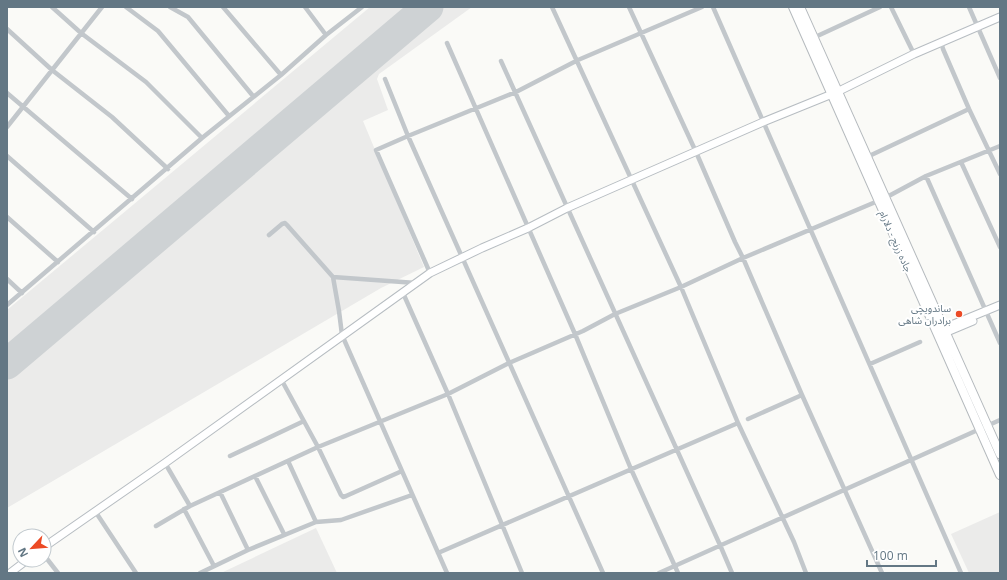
<svg xmlns="http://www.w3.org/2000/svg" width="1007" height="580" font-family="'Open Sans','Noto Sans Arabic',sans-serif">
  <style>
    .built { fill: #ebebea }
    .lines { fill: none; stroke-linecap: round; stroke-linejoin: round }
    .runway { stroke: #ced2d4; stroke-width: 31 }
    .secondary-casing { stroke: #b7bdc2; stroke-width: 9 }
    .highway-casing { stroke: #b5babe; stroke-width: 10 }
    .street { stroke: #c2c7cb; stroke-width: 4.5 }
    .secondary { stroke: #fff; stroke-width: 7 }
    .highway { stroke: #fff; stroke-width: 8 }
    .poi-dot { fill: #ec4a25; stroke: #fff; stroke-width: 1.5 }
    .labels { text-anchor: middle; dominant-baseline: central; stroke-width: 4; stroke-linejoin: round; paint-order: stroke }
    .street-label { font-size: 10px; fill: #637784; stroke: #fff }
    .poi-label { font-size: 10px; fill: #637784; stroke: #fff; text-anchor: end }
  </style>
  <rect width="100%" height="100%" fill="#fafaf7"/>
  <path class="built" d="M370,7H472L379,74L377,79L388,110L363,121L424,267L381,288L7,508V310Z
    M1000,512V573H969L951,534Z
    M316,528L337,573H221Z"/>
  <g class="lines">
    <path class="runway" d="M7,364L428,7"/>
    <g class="secondary-casing">
      <path id="secondary" d="M939,330L1000,305
        M942,334L973,321
        M44,547L165,463L430,273L482,248L528,228L567,208L763,122L837,92L914,54L1000,17
        M10,573L27,560"/>
    </g>
    <g class="highway-casing">
      <path id="highway" d="M793,7L1000,475
        M800,7L1000,454"/>
    </g>
    <path class="street" d="M52,7L81,33L146,82L202,138
      M126,7L158,31L229,116
      M170,7L188,17L253,96
      M223,7L281,75
      M305,7L326,35
      M552,7L681,287L738,423L794,542L806,573
      M629,7L696,152L735,242L743,258L802,395L882,573
      M713,7L961,573
      M891,7L914,54
      M969,7L1000,78
      M7,29L52,70L112,117L168,169
      M813,38L880,7
      M941,41L943,49L969,109L1000,174
      M447,43L575,334L631,469L678,573
      M501,61L720,545L732,573
      M385,79L408,136L603,573
      M7,93L132,199
      M7,127L102,7
      M7,156L94,232
      M867,157L969,109
      M961,162L1000,247
      M926,176L1000,343
      M7,217L58,262
      M269,235L282,224L285,223L287,225L333,277L416,283
      M430,273L376,150L408,136L516,92L578,60L702,7
      M333,277L339,311L342,335L447,573
      M7,279L22,293
      M403,293L448,394L522,573
      M7,305L202,138L281,75L326,35L362,7
      M870,364L920,342
      M281,379L318,447L341,495L343,497L346,496L402,471
      M748,419L802,395
      M230,456L304,421
      M288,461L316,522
      M165,463L190,506
      M255,476L284,534
      M220,492L248,550
      M184,509L214,566
      M95,511L136,573
      M156,526L190,506L318,447L448,394L509,363L583,331L615,314L681,287L743,258L885,198L926,176L1000,146
      M438,553L738,423
      M44,555L58,573
      M200,573L248,550L316,522L341,520L412,495
      M659,573L1000,420"/>
    <use href="#secondary" class="secondary"/>
    <use href="#highway" class="highway"/>
  </g>
  <circle class="poi-dot" cx="959" cy="314" r="4"/>
  <g class="labels">
    <g class="street-label">
      <text transform="translate(896 241) rotate(66)">جاده زرنج - دلارام</text>
    </g>
    <g class="poi-label">
      <text x="951" y="308">ساندویچی<tspan x="951" dy="12">برادران شاهی</tspan></text>
    </g>
  </g>
  <rect width="1007" height="580" fill="none" stroke="#637784" stroke-width="16"/>
  <g transform="translate(32 548) rotate(244)"><circle r="19" fill="#ffffff" stroke="#c1c9ce"/>
  <path d="M0-3L7 15L0 10L-7 15Z" fill="#ec4a25"/>
  <text y="-6" font-size="11" font-weight="bold" text-anchor="middle" fill="#637784">N</text>
  </g>
  <path d="M867 560v6h69v-6" fill="none" stroke="#637784" stroke-width="2"/>
  <text x="873" y="560" font-size="12" fill="#637784" stroke="#ffffff" stroke-width="3" paint-order="stroke">100 m</text>
</svg>
